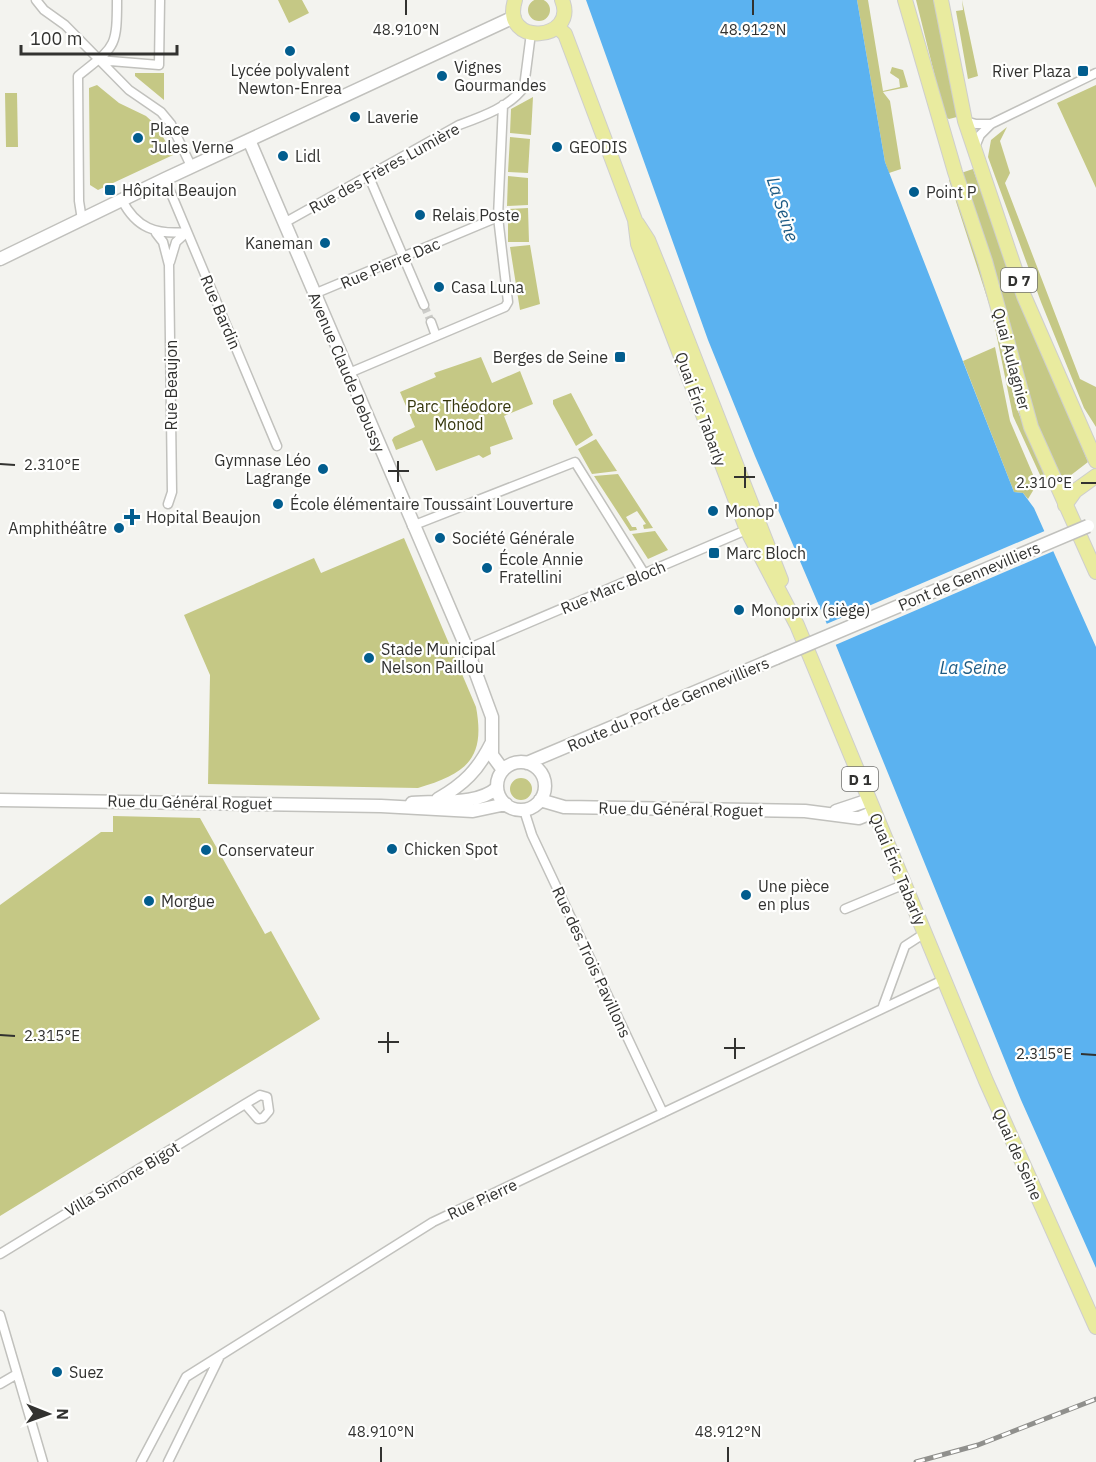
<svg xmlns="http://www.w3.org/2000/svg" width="1096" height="1462" font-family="'IBM Plex Sans',sans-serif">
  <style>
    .green { fill: #c5c885 }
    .water { fill: #5bb2f0 }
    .pier { fill: #f3f3ef }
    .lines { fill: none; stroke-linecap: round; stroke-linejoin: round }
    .street-tunnel { stroke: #ccccc9; stroke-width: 8; stroke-dasharray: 8 4; stroke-linecap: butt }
    .street-casing { stroke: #c1c1bd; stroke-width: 11 }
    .secondary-casing { stroke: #c1c1bd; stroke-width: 15 }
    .primary-casing { stroke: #cececd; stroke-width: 16 }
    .street { stroke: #fff; stroke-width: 8 }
    .secondary { stroke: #fff; stroke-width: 12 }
    .primary { stroke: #e9eb9f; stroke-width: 14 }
    .rail-casing { stroke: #90908d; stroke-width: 5 }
    .rail { stroke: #fffffe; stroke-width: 3; stroke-dasharray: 9; stroke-linecap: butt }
    .secondary-bridge-casing { stroke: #c1c1bd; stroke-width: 15; stroke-linecap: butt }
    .secondary-bridge { stroke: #fff; stroke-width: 12 }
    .ticks { fill: none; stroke: #323230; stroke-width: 2 }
    .poi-dot { fill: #025d8e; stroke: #fffffe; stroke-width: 2 }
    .labels { text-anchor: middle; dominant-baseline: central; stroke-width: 4.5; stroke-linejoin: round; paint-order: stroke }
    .shield { fill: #fffffe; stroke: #70706e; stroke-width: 1.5 }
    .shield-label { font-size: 15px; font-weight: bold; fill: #323230 }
    .poi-label { font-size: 16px; fill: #323230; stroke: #fffffe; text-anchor: start }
    .street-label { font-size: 16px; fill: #323230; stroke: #fffffe }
    .park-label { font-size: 16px; fill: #36370d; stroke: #fffffe }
    .water-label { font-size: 18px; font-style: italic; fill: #1d5b84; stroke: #fffffe }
    .ticks-label { font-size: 15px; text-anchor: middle; fill: #323230; stroke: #fffffe; stroke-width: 4.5; stroke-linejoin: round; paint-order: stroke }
  </style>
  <rect width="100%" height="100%" fill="#f3f3ef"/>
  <path class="green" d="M528 10a11 11 0 1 1 22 0a11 11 0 1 1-22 0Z
    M278,0H302L309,13L289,23Z
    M857,0H868L883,91L900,87L899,79L890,73L892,67L903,70L908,87L883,92L890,101L901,169L889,173L885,162Z
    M916,0H935L957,117L949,119L945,117Z
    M962,0L978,76L968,79L956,11L963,10Z
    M135,73H164V100L135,76Z
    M97,85L119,103L146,116L157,126L173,155L98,190L90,185L89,88Z
    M1096,85V188L1057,103Z
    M5,93H17L18,147H6Z
    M533,97L531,135L510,133L511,109Z
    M1007,127L1000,141L1010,173L1005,183L1080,379L1096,387V427L1084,408L1041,302L988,157L991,140Z
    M510,137L530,139L528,173L508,172Z
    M973,169L1014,283L1088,462L1062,482L1029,405L961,173Z
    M508,176L528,178V205L507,206Z
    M952,179L996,323L1017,409L1049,486L1046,488L1013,416L992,313L949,180Z
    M528,208L529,242H508V209Z
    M530,245L540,304L520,310L510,247Z
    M995,347L1010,421L1037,484L1028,499L1023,493L1014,492L963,361Z
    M481,357L492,383L520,371L533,404L504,416L513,439L490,447L491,454L483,458L479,455L436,471L422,440L396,450L392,440L394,437L415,427L400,392L436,377L434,373Z
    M571,393L593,435L576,446L553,404V400Z
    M596,439L617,471L592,474L578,449Z
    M618,474L653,528L644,529L643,525L646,524L637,511L626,517L632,527H636L637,530L630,531L594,476Z
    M655,531L668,550L648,559L632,534Z
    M404,538L476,707C486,760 465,774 418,788L208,784L210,675L184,615L314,558L321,573Z
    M510 789a11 11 0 1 1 22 0a11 11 0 1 1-22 0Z
    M113,816L200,818L265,934L271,931L320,1019L0,1216V905L101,832H113Z"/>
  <path class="water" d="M586,0H857L885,162L1014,492L1023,493L1034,508L1096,647V1268L1021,1100L835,643L755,456L708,340Z"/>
  <path class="pier" d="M1047,530L1056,550L833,646L824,625Z"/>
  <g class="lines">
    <path class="street-tunnel" d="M424,305L431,322"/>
    <g class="street-casing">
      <path id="street" d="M36,0L44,10L65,25L129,90L161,112L171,124L191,166
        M98,60L159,65L160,0
        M965,121L976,124H991
        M975,147L980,135L991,124L1096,73
        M369,177L424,305
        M165,179L277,446
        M122,200C136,228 156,235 187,232
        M82,220L79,201L78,76C115,46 117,49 117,0
        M284,223L459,125C481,117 510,107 524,87L531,33
        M156,233L163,242L169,265L172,492L168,504
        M170,262L176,242L186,233
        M314,294L498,217
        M431,322L436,336
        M349,373L505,307L508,302L498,217L503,105
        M412,526L575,462L644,573
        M467,649L751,528
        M524,810L532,835L663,1113
        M845,909L905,884
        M882,1009L905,946L925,933
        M0,1254L245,1104L260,1095L267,1097L269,1111L263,1118L258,1119L245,1104
        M0,1315L43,1462
        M0,1384L17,1374
        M141,1462L186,1377L433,1222L943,980
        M168,1462L219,1358"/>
    </g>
    <g class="secondary-casing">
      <path id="secondary" d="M249,140L467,649L492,717V755L503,770
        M0,259L165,179L514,17
        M497 786a24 24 0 1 1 48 0a24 24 0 1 1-48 0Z
        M527,763L776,658
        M438,799C464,784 478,770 491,744
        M0,800L381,806L473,811L506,804
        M540,800L564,807L805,811L859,818L874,812
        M412,803C439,800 476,806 497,788
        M836,811L869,800"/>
    </g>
    <g class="primary-casing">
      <path id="primary" d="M515,0C500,48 579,41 562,0
        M905,0L955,172L985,261L1031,427L1096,572
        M941,0L965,121L1024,296L1096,461
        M557,27L565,34L635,220L638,244L747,530L797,625L986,1081L1096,1327
        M637,223L648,240L663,277L781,580
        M1065,505L1075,491L1096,476"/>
    </g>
    <use href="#street" class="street"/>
    <use href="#secondary" class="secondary"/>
    <use href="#primary" class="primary"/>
    <g class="rail-casing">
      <path id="rail" d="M916,1462L978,1445L1096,1399"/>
    </g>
    <use href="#rail" class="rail"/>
    <g class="secondary-bridge-casing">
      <path id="secondary-bridge" d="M776,658L1088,526"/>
    </g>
    <use href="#secondary-bridge" class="secondary-bridge"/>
  </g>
  <path class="ticks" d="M406,15V0M753,15V0M0,464L15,465M388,471H409M734,477H755M398,482V461M1081,483H1096M745,488V467M0,1035L15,1036M378,1042H399M724,1048H745M388,1053V1032M1081,1054L1096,1055M735,1059V1038M381,1462V1447M728,1462V1447"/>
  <g class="poi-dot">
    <circle cx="290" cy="51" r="6"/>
    <rect x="1077" y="65" width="12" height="12" rx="3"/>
    <circle cx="442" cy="76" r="6"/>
    <circle cx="355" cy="117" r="6"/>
    <circle cx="138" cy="138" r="6"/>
    <circle cx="557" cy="147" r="6"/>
    <circle cx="283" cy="156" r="6"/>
    <rect x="104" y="184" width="12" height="12" rx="3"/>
    <circle cx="914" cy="192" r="6"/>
    <circle cx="420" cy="215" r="6"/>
    <circle cx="325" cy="243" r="6"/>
    <circle cx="439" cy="287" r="6"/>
    <rect x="614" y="351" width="12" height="12" rx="3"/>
    <circle cx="323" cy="469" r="6"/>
    <circle cx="278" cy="504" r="6"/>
    <circle cx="713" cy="511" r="6"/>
    <path d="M129 508h6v6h6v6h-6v6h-6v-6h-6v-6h6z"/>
    <circle cx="119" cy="528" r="6"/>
    <circle cx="440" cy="538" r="6"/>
    <rect x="708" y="547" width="12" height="12" rx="3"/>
    <circle cx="487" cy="568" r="6"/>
    <circle cx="739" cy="610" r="6"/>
    <circle cx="369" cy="658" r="6"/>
    <circle cx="392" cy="849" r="6"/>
    <circle cx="206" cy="850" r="6"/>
    <circle cx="746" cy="895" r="6"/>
    <circle cx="149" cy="901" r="6"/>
    <circle cx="57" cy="1372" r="6"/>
  </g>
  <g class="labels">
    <g class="shield">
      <rect x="1001" y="268" width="36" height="24" rx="4.5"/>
      <rect x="842" y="767" width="36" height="24" rx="4.5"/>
    </g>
    <g class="shield-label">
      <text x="1019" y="280">D 7</text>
      <text x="860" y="779">D 1</text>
    </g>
    <g class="poi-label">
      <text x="454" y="67">Vignes<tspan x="454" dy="18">Gourmandes</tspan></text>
      <text x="290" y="70" text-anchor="middle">Lycée polyvalent<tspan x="290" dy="18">Newton-Enrea</tspan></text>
      <text x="1071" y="71" text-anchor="end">River Plaza</text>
      <text x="367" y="117">Laverie</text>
      <text x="150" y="129">Place<tspan x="150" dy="18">Jules Verne</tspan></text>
      <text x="569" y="147">GEODIS</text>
      <text x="295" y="156">Lidl</text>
      <text x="122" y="190">Hôpital Beaujon</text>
      <text x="926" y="192">Point P</text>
      <text x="432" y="215">Relais Poste</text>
      <text x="313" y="243" text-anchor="end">Kaneman</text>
      <text x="451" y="287">Casa Luna</text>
      <text x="608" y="357" text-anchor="end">Berges de Seine</text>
      <text x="311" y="460" text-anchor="end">Gymnase Léo<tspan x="311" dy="18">Lagrange</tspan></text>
      <text x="290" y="504">École élémentaire Toussaint Louverture</text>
      <text x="725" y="511">Monop'</text>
      <text x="146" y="517">Hopital Beaujon</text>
      <text x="107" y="528" text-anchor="end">Amphithéâtre</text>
      <text x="452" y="538">Société Générale</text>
      <text x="726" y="553">Marc Bloch</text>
      <text x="499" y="559">École Annie<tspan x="499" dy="18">Fratellini</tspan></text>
      <text x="751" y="610">Monoprix (siège)</text>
      <text x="381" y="649">Stade Municipal<tspan x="381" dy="18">Nelson Paillou</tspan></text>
      <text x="404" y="849">Chicken Spot</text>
      <text x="218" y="850">Conservateur</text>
      <text x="758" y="886">Une pièce<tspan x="758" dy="18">en plus</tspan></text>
      <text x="161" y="901">Morgue</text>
      <text x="69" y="1372">Suez</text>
    </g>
    <g class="street-label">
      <text transform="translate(384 168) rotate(-29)">Rue des Frères Lumière</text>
      <text transform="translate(390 263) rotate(-23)">Rue Pierre Dac</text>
      <text transform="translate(221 312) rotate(67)">Rue Bardin</text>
      <text transform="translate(1012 359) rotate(75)">Quai Aulagnier</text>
      <text transform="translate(347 372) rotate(67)">Avenue Claude Debussy</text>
      <text transform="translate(171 385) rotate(-90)">Rue Beaujon</text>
      <text transform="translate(701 409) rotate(70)">Quai Éric Tabarly</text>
      <text transform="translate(969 576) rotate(-23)">Pont de Gennevilliers</text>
      <text transform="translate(613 587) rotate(-23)">Rue Marc Bloch</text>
      <text transform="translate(668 704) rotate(-23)">Route du Port de Gennevilliers</text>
      <text transform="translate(190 802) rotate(1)">Rue du Général Roguet</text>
      <text transform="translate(681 809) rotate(1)">Rue du Général Roguet</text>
      <text transform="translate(898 869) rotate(67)">Quai Éric Tabarly</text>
      <text transform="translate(592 962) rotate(65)">Rue des Trois Pavillons</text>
      <text transform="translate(1018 1154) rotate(66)">Quai de Seine</text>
      <text transform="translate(122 1179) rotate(-31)">Villa Simone Bigot</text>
      <text transform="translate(482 1199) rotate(-25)">Rue Pierre</text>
    </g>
    <g class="park-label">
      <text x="459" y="406">Parc Théodore<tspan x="459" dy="18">Monod</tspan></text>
    </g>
    <g class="water-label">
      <text transform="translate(783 209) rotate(72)">La Seine</text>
      <text x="973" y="667">La Seine</text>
    </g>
  </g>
  <g class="ticks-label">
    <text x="406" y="35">48.910°N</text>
    <text x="753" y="35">48.912°N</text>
    <text x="52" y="470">2.310°E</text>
    <text x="1044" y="488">2.310°E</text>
    <text x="52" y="1041">2.315°E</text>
    <text x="1044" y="1059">2.315°E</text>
    <text x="381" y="1437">48.910°N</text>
    <text x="728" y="1437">48.912°N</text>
  </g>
  <g transform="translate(48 1414) rotate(91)" stroke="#fffffe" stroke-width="4.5" paint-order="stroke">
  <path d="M0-4.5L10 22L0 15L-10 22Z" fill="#323230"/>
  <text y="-9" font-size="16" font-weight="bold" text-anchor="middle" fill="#323230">N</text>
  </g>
  <path d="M21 45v9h156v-9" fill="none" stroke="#323230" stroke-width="3"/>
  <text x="30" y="45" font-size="18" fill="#323230" stroke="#fffffe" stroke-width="4.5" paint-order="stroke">100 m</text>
</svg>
